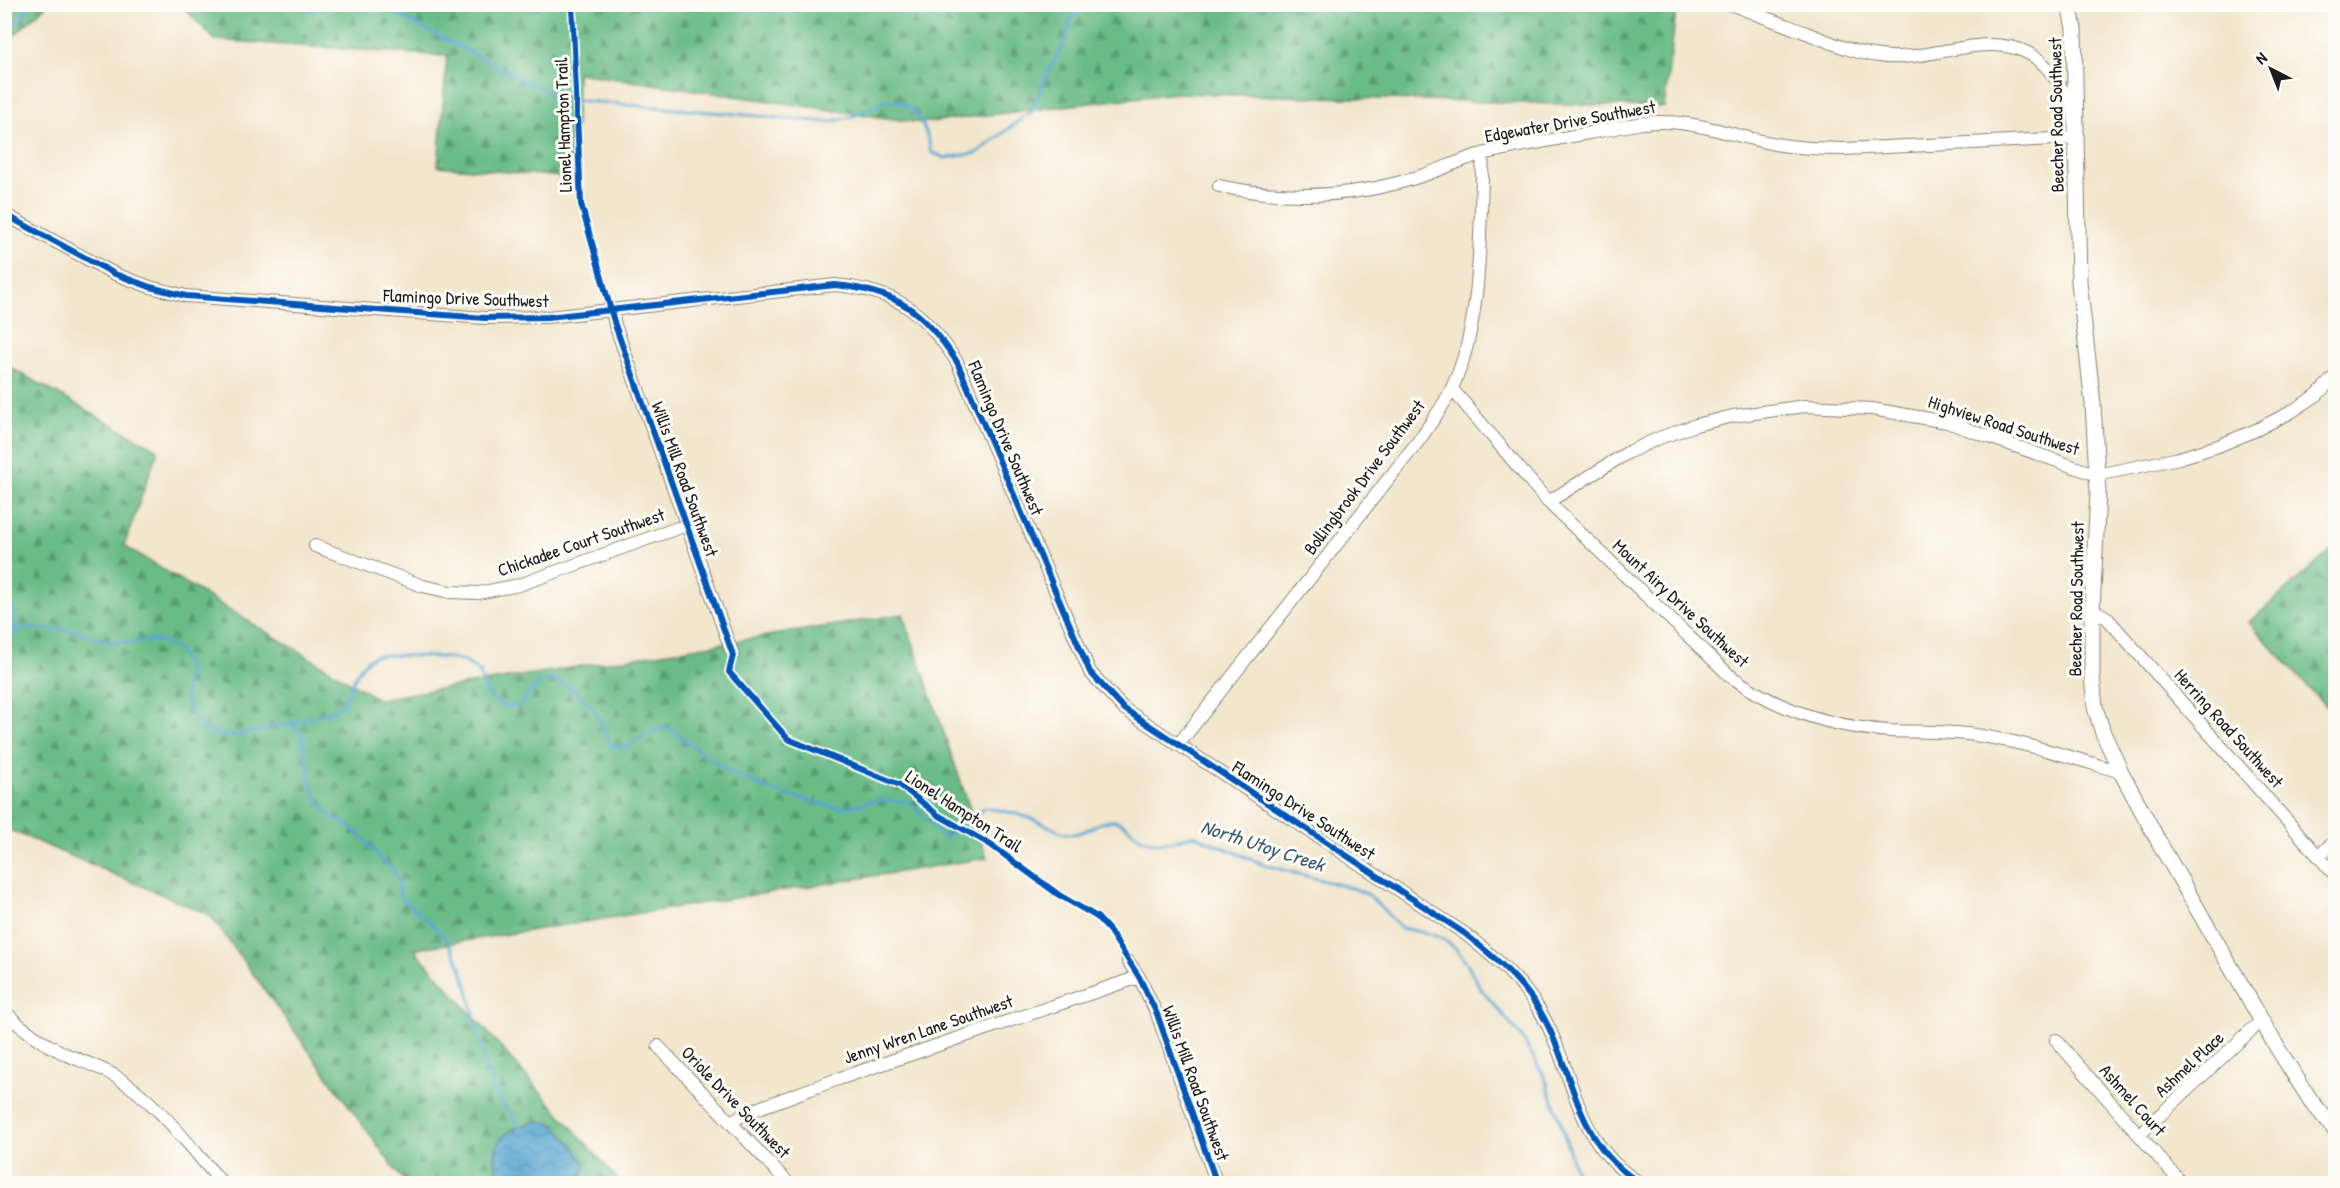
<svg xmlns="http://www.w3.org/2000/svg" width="2340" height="1188" font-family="'Patrick Hand',sans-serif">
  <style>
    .forest { fill: url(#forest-firs); stroke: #446c52; stroke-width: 1.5 }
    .water { fill: url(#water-waves); stroke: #3a6177; stroke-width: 1.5 }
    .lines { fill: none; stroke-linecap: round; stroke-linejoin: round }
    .stream { stroke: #59a6d2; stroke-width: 3 }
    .minor-casing { stroke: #878174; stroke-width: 14 }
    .tertiary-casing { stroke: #878174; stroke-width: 17 }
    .minor { stroke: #fff; stroke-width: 12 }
    .tertiary { stroke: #fff; stroke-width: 15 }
    .cycleway-casing { stroke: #fdfcf7; stroke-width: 10 }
    .cycleway { stroke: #0057b8; stroke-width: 6 }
    .labels { text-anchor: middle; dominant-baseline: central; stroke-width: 6; stroke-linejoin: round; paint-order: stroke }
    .street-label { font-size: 18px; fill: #1c1c1c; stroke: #fdfcf7 }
    .water-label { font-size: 20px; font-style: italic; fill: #375a6e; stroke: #fdfcf7 }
  </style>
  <defs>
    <pattern id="forest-firs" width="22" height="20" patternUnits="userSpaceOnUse" patternTransform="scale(1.5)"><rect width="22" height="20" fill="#6bbc87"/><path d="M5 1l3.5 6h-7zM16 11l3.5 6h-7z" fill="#57986e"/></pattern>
    <pattern id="water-waves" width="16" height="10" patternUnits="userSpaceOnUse" patternTransform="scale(1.5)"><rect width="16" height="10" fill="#59a6d2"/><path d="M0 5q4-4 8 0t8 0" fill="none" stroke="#4986aa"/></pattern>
  </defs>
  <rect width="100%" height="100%" fill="#fdfcf7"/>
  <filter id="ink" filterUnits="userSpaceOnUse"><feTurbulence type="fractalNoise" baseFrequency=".0167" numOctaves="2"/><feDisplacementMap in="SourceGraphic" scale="12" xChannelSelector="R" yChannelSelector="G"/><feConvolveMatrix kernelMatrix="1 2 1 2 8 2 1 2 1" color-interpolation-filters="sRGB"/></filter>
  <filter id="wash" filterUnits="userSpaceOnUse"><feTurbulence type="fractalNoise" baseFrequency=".008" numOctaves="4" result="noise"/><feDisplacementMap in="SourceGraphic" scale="24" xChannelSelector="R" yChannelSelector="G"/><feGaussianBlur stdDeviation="1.35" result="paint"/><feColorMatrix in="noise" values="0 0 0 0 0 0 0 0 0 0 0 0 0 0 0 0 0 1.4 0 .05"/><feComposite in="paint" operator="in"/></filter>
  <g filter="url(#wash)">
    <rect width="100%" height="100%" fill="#f2e6cc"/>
    <path class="forest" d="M5,4H47V5L9,40L5,41Z
      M181,5H1677L1664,107L1176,93L921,123L577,73L574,178L438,166L447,56L215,40Z
      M4,364L158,450L124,546L378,699L903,614L987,858L414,949L621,1183H405L210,915L5,828Z
      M2335,547L2336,704L2329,710L2249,622Z"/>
    <path class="water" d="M540,1121L555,1125L576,1149L585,1167L578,1183H499C487,1143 500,1129 540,1121Z"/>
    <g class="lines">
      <path class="stream" d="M197,4L209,10L225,4
        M293,4L310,10L354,4
        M357,4L386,9L561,99L827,122C837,120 849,118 859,114C867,111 877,103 885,101C913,96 928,130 931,152L945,158L977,153L1032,111L1047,73L1063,46L1072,17L1084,8L1097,4
        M1107,4H1116
        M4,29L22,17L30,4
        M4,596L14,610L16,630
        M16,630C37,628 58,628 79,632C91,635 102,641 114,642C132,645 156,635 172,646C179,650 188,664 188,672C188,678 184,684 185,690C185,715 204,736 230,736C246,735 323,716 336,709C352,699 350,677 364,664C366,661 371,657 375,656C379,654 449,657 456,659C465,661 472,666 480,672C483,691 488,696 504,707L519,706L539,682L553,679C570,688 592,702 600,720C604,729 606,737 612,746L627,747C640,736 651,731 668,728L731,773L773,791L833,807H848L878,800L909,802L945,839L984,808C1005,810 1023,815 1042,823C1052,827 1060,834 1072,834C1088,834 1098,819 1115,821C1127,823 1132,833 1141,838C1159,848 1176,840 1194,835L1265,865L1355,889L1369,895L1401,928L1431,934L1445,940L1457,950L1466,962L1481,989L1521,1036L1544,1076L1560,1120L1579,1184
        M4,647L16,630
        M291,722L302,735L310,780L315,795L323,808L334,819L348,825L360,835L380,859L392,868L399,882L400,897C419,914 442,929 454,952C474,992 474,1031 487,1071C494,1092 507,1109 519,1126"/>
    </g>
  </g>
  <g filter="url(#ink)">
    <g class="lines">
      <g class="minor-casing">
        <path id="minor" d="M1731,4C1757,15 1783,24 1809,34C1832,43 1854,53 1879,56C1935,65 2005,18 2049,70C2060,83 2067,99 2075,114
          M1219,186C1286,200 1355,198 1421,176C1443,169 1464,158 1486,153C1537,142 1590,133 1642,123C1694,118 1727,135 1775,144C1798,148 1821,149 1844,149L2075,138
          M4,214L115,274L150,287L186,296L485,318L548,317L835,285C897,291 924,311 957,362L1090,672L1123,708L1464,933C1493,956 1520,978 1540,1011C1576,1072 1573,1144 1642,1184
          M612,311L615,325L733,655
          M1452,389L1548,502L1729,675C1777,710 1830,727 1889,731C1918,732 1947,731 1975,735C2025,742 2073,758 2121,772
          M1548,502L1627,453L1659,438L1696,425L1733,416L1805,406L1872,409L1947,422L2097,475L2179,458L2218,446L2256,430L2291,412L2317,395L2336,375
          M315,546L423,586L450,592L478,593L519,585L686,525
          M2092,609L2106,617L2336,876
          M1178,745L1420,439C1431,422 1444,406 1452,388C1484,321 1479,227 1483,154
          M2318,856L2336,840
          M1128,961L1139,977L1157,1014L1217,1184
          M4,1011C22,1029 42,1043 65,1054C81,1061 100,1067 115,1076C158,1102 190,1147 223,1184
          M2056,1040L2182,1184
          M658,1046L789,1184
          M731,1122L748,1112L838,1079L1139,977
          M2140,1134L2262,1020"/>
      </g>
      <g class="tertiary-casing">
        <path id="tertiary" d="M2069,4L2074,29L2079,282L2093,404L2098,493L2092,609V676L2095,707L2103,733L2121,772L2160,844L2278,1049L2311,1101L2336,1131"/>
      </g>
      <use href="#minor" class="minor"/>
      <use href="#tertiary" class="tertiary"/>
      <g class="cycleway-casing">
        <path id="cycleway" d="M572,4L581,204L615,325L733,655L729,672L788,739L900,785L938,815L991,845L1059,895L1097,917L1109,930L1139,977L1157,1014L1217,1184
          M4,214L115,274L150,287L186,296L485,318L548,317L835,285C897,291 924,311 957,362L1090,672L1123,708L1464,933C1493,956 1520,978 1540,1011C1576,1072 1573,1144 1642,1184"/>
      </g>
      <use href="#cycleway" class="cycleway"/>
    </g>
  </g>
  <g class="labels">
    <g class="street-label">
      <text transform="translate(2056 115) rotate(-91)">Beecher Road Southwest</text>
      <text transform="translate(1570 121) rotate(-10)">Edgewater Drive Southwest</text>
      <text transform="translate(563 125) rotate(-92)">Lionel Hampton Trail</text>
      <text transform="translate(466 298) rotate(2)">Flamingo Drive Southwest</text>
      <text transform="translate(2004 425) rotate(18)">Highview Road Southwest</text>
      <text transform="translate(1006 438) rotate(67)">Flamingo Drive Southwest</text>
      <text transform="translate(1364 477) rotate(-53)">Bollingbrook Drive Southwest</text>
      <text transform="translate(685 479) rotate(70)">Willis Mill Road Southwest</text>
      <text transform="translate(581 542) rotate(-19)">Chickadee Court Southwest</text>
      <text transform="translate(2076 599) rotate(-89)">Beecher Road Southwest</text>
      <text transform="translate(1681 603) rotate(43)">Mount Airy Drive Southwest</text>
      <text transform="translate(2229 728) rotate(48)">Herring Road Southwest</text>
      <text transform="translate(1304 810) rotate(33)">Flamingo Drive Southwest</text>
      <text transform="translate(964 811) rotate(33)">Lionel Hampton Trail</text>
      <text transform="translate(928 1029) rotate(-19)">Jenny Wren Lane Southwest</text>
      <text transform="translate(2189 1064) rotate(-43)">Ashmel Place</text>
      <text transform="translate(1196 1083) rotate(70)">Willis Mill Road Southwest</text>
      <text transform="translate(2133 1100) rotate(48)">Ashmel Court</text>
      <text transform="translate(736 1102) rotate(46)">Oriole Drive Southwest</text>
    </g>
    <g class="water-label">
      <text transform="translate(1263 845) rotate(18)">North Utoy Creek</text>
    </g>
  </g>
  <rect width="2340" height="1188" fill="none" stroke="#fdfcf7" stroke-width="24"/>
  <g transform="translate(2271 69) rotate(318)" stroke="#fdfcf7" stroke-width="4.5" paint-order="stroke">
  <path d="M0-4.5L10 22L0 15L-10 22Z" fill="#1c1c1c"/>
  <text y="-9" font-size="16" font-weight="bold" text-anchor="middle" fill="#1c1c1c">N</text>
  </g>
</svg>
